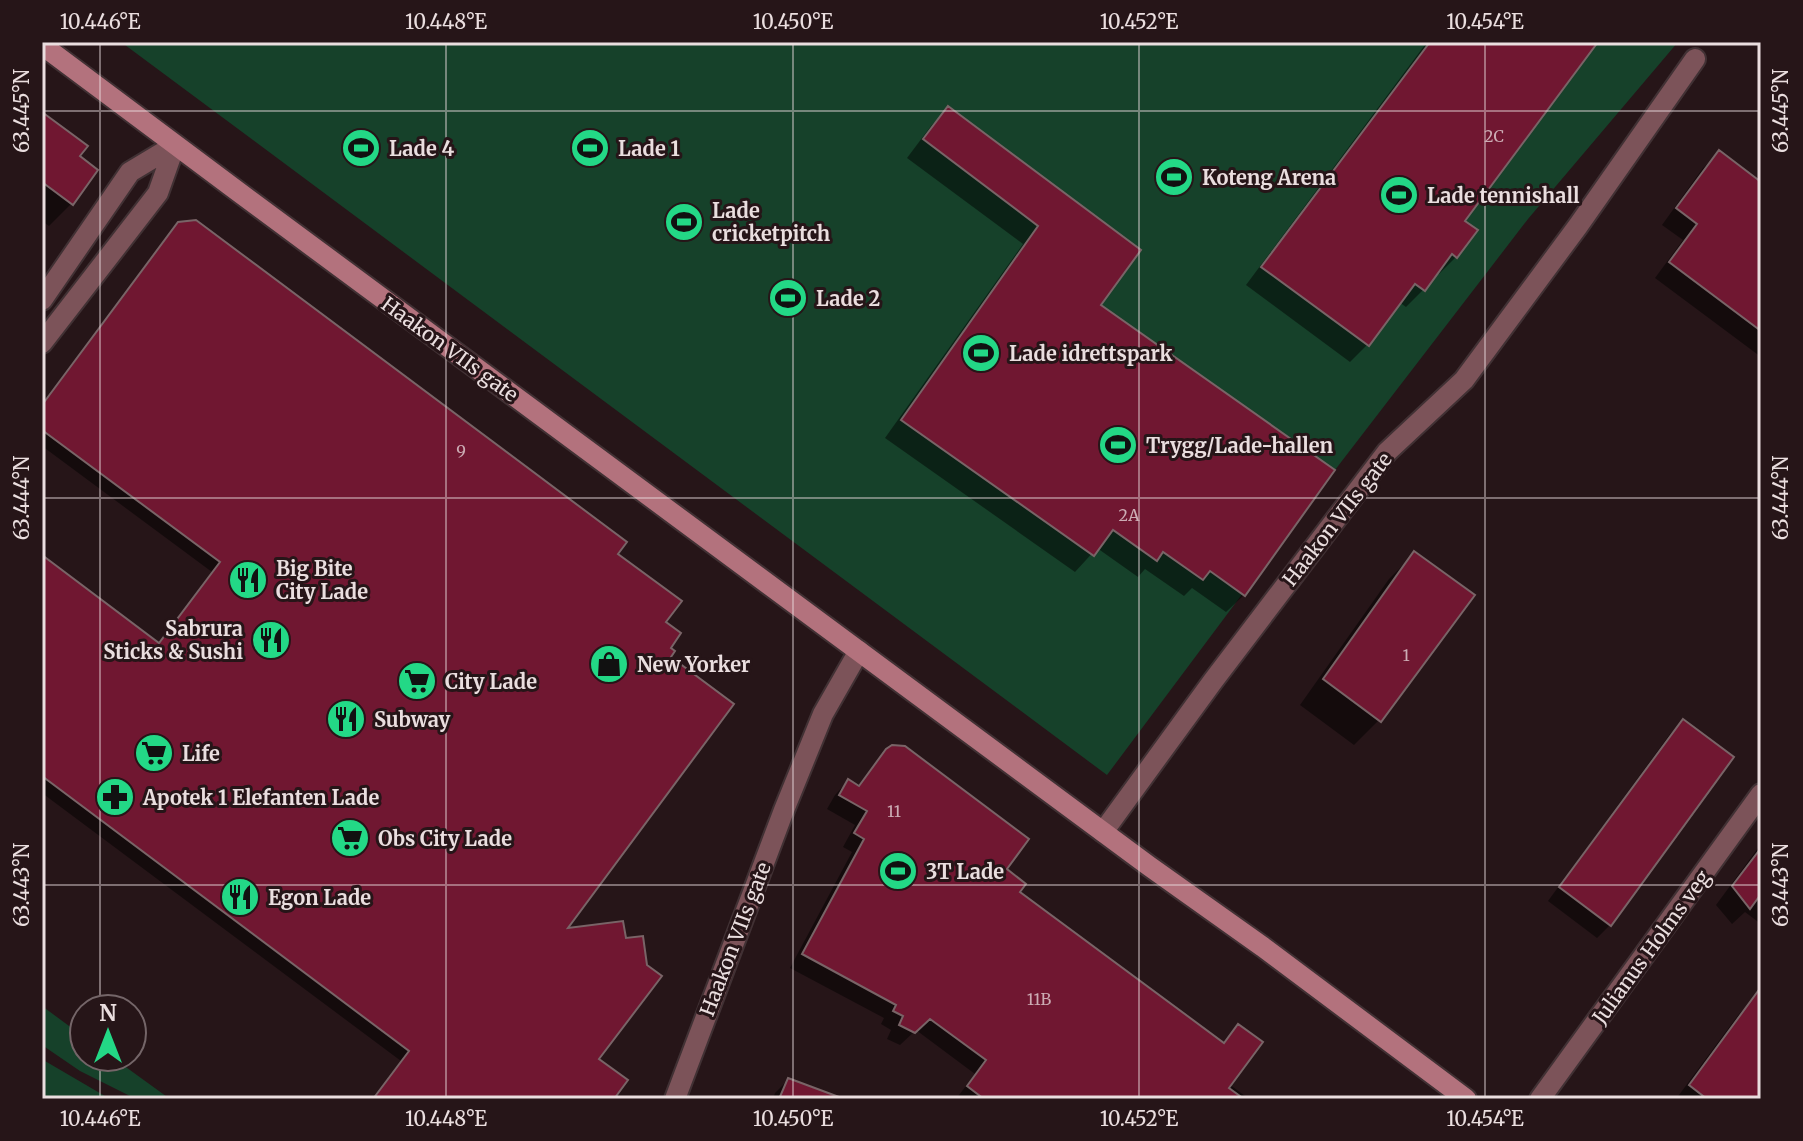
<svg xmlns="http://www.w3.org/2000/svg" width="1803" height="1141" font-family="Merriweather,serif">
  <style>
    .green { fill: #16412a }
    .shadow { fill: #0007 }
    .building { fill: #701731; stroke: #796467; stroke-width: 2 }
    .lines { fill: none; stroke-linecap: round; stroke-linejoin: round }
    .minor-casing { stroke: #413134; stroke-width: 24 }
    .secondary-casing { stroke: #413134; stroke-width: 24 }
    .minor { stroke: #7c5359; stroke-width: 20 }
    .secondary { stroke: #b3727d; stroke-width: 20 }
    .ticks { fill: none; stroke: #eadedf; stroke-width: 2; stroke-opacity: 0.45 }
    .labels { text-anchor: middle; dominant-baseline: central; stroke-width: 6; stroke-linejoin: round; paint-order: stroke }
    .number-label { font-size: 16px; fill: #ccacb4 }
    .poi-label { font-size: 20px; font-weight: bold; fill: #eadedf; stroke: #261518; text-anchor: start }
    .street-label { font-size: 20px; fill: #eadedf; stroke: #261518 }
    .neatline { fill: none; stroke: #eadedf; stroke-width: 3 }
    .ticks-label { font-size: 20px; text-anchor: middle; fill: #eadedf }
  </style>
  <rect width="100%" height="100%" fill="#261518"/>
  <path class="green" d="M121,42H1678L1528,219L1335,470L1107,775Z
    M42,1006L84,1037V1057H112L170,1099L134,1098L80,1071L42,1045Z
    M42,1060L45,1061L110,1099H42Z"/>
  <path class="shadow" d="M1427,42H1595L1462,222L1456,257L1439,274L1436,272L1423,290L1406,307L1399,302L1367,345L1350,362L1246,285Z
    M948,108L1139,251L1098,305L1244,595L1226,612L1192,588L1184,596L1145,569L1138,577L1097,548L1075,572L885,438L1023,244L907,158L931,126Z
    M42,114L77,157L71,204L49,226L42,221Z
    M1719,153L1761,184V357L1655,278L1683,240L1662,225L1703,168Z
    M179,224L616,554L663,622L668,648L563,931L597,1059L611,1099H372L401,1061L42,793V557L158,645L212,572L42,446V405L169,234Z
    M1414,554L1379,720L1354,745L1300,705L1389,579Z
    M1683,722L1610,925L1597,938L1548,901L1670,734Z
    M890,749L1004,870L1017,892L1222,1044L1238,1026L1229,1084L1249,1099H956L975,1074L916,1030L900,1045L887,1039L891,1030L881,1024L884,1018L790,968L852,852L843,847L855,825L827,809L835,795L848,781L857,787L876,763Z
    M1761,844V924L1745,912L1732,924L1716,905Z
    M1756,997L1761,1001V1099H1676L1739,1014Z
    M788,1080L838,1099H773L775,1093Z"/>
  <path class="building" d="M1430,42H1598L1465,221L1478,230L1457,258L1452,254L1425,291L1415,284L1369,346L1261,267Z
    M948,106L1141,250L1101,305L1335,470L1245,596L1210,571L1203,580L1163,552L1157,561L1113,530L1094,556L901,420L1038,226L923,139Z
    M42,112L88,146L80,156L98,170L73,205L42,182Z
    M1719,150L1761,182V331L1669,262L1697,224L1676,208Z
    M196,220L627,542L618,554L682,601L666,622L681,633L671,648L675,651L671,657L734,704L568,928L623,921L626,938L643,936L647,965L662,976L599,1059L628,1080L614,1099H373L409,1051L42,776V555L159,643L220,562L42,430V405L178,222Z
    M1414,551L1475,595L1381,722L1323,679Z
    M1683,719L1734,757L1611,926L1559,887Z
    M892,745L905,746L1029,839L1007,869L1026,884L1020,892L1224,1043L1238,1024L1263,1042L1229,1088L1244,1099H984L967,1086L986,1060L930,1019L915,1033L899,1025L903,1016L893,1011L896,1005L802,954L864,839L854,833L867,811L839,795L848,779L859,786L886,749Z
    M1761,848V894L1750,909L1732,886Z
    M1761,987V1099H1707L1689,1085Z
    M788,1078L839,1097V1099H779Z"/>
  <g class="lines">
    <g class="minor-casing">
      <path id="minor" d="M42,300L130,172L175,145
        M42,343L158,193L175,145
        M1103,832L1213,681L1387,452L1464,380L1578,226L1695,59
        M675,1099L784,810L823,714L859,651
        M1540,1099L1761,794"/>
    </g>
    <g class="secondary-casing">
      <path id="secondary" d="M42,45L240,193L1149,866L1263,947L1466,1099"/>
    </g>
    <use href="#minor" class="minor"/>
    <use href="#secondary" class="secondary"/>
  </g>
  <path class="ticks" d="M100,42V1009M446,42V1099M793,42V1099M1139,42V1099M1485,42V1099M42,111H1761M42,498H1761M42,885H1761M100,1057V1099"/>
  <defs>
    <g id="stadium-disc" transform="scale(2)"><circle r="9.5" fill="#23d886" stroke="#261518"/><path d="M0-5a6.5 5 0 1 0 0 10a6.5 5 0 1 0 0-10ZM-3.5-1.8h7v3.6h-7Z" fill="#111"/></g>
    <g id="restaurant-disc" transform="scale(2)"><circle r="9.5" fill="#23d886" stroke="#261518"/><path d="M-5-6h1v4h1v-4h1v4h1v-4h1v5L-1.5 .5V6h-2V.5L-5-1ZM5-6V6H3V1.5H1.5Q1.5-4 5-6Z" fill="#111"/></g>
    <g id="shop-disc" transform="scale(2)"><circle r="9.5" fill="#23d886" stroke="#261518"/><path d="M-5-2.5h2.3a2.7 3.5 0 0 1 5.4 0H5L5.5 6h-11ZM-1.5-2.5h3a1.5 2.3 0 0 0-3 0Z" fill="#111"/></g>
    <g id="supermarket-disc" transform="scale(2)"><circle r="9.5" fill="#23d886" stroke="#261518"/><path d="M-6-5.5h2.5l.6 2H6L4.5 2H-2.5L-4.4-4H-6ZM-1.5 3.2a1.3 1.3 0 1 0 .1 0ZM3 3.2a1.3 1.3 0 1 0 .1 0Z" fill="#111"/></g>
    <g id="pharmacy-disc" transform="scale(2)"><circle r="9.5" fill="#23d886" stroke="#261518"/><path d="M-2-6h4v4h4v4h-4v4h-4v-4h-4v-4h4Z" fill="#111"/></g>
  </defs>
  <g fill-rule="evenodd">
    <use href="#stadium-disc" x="361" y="148"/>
    <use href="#stadium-disc" x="590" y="148"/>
    <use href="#stadium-disc" x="1174" y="177"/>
    <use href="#stadium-disc" x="1399" y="195"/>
    <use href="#stadium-disc" x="684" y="222"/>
    <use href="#stadium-disc" x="788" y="298"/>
    <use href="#stadium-disc" x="981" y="353"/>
    <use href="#stadium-disc" x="1118" y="445"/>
    <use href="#restaurant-disc" x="248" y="580"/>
    <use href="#restaurant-disc" x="271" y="640"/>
    <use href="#shop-disc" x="609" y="664"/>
    <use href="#supermarket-disc" x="417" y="681"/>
    <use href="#restaurant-disc" x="346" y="719"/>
    <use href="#supermarket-disc" x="154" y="753"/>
    <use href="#pharmacy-disc" x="115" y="797"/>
    <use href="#supermarket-disc" x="350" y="838"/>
    <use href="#stadium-disc" x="898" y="871"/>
    <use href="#restaurant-disc" x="240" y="897"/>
  </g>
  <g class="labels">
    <g class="number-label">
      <text x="1494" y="136">2C</text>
      <text x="461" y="451">9</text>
      <text x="1129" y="515">2A</text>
      <text x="1406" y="655">1</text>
      <text x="894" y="811">11</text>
      <text x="1039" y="999">11B</text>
    </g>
    <g class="poi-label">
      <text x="389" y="148">Lade 4</text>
      <text x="618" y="148">Lade 1</text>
      <text x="1202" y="177">Koteng Arena</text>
      <text x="1427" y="195">Lade tennishall</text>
      <text x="712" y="210">Lade<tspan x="712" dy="23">cricketpitch</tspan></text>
      <text x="816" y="298">Lade 2</text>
      <text x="1009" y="353">Lade idrettspark</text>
      <text x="1146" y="445">Trygg/Lade-hallen</text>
      <text x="276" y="568">Big Bite<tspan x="276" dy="23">City Lade</tspan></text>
      <text x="243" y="628" text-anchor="end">Sabrura<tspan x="243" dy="23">Sticks &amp; Sushi</tspan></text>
      <text x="637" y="664">New Yorker</text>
      <text x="445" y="681">City Lade</text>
      <text x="374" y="719">Subway</text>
      <text x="182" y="753">Life</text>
      <text x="143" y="797">Apotek 1 Elefanten Lade</text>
      <text x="378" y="838">Obs City Lade</text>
      <text x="926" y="871">3T Lade</text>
      <text x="268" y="897">Egon Lade</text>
    </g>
    <g class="street-label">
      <text transform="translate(450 349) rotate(36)">Haakon VIIs gate</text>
      <text transform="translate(1337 519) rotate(-52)">Haakon VIIs gate</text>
      <text transform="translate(735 939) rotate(-69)">Haakon VIIs gate</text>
      <text transform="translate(1651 947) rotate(-54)">Julianus Holms veg</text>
    </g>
  </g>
  <rect width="1803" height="1141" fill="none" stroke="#261518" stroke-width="88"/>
  <g transform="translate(108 1033)"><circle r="38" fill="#261518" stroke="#746568" stroke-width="2"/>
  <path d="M0-6L14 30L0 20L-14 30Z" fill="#23d886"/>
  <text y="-12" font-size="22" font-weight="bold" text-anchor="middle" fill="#eadedf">N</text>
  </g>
  <rect x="44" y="44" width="1715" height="1053" class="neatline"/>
  <g class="ticks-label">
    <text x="100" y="29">10.446°E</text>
    <text x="446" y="29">10.448°E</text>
    <text x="793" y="29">10.450°E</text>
    <text x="1139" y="29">10.452°E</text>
    <text x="1485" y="29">10.454°E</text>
    <text transform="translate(22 111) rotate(-90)" y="7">63.445°N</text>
    <text transform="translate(1781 111) rotate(-90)" y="7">63.445°N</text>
    <text transform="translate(22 498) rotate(-90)" y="7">63.444°N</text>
    <text transform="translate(1781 498) rotate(-90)" y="7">63.444°N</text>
    <text transform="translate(22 885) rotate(-90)" y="7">63.443°N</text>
    <text transform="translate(1781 885) rotate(-90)" y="7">63.443°N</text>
    <text x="100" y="1126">10.446°E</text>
    <text x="446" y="1126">10.448°E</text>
    <text x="793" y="1126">10.450°E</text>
    <text x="1139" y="1126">10.452°E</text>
    <text x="1485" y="1126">10.454°E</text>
  </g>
</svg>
